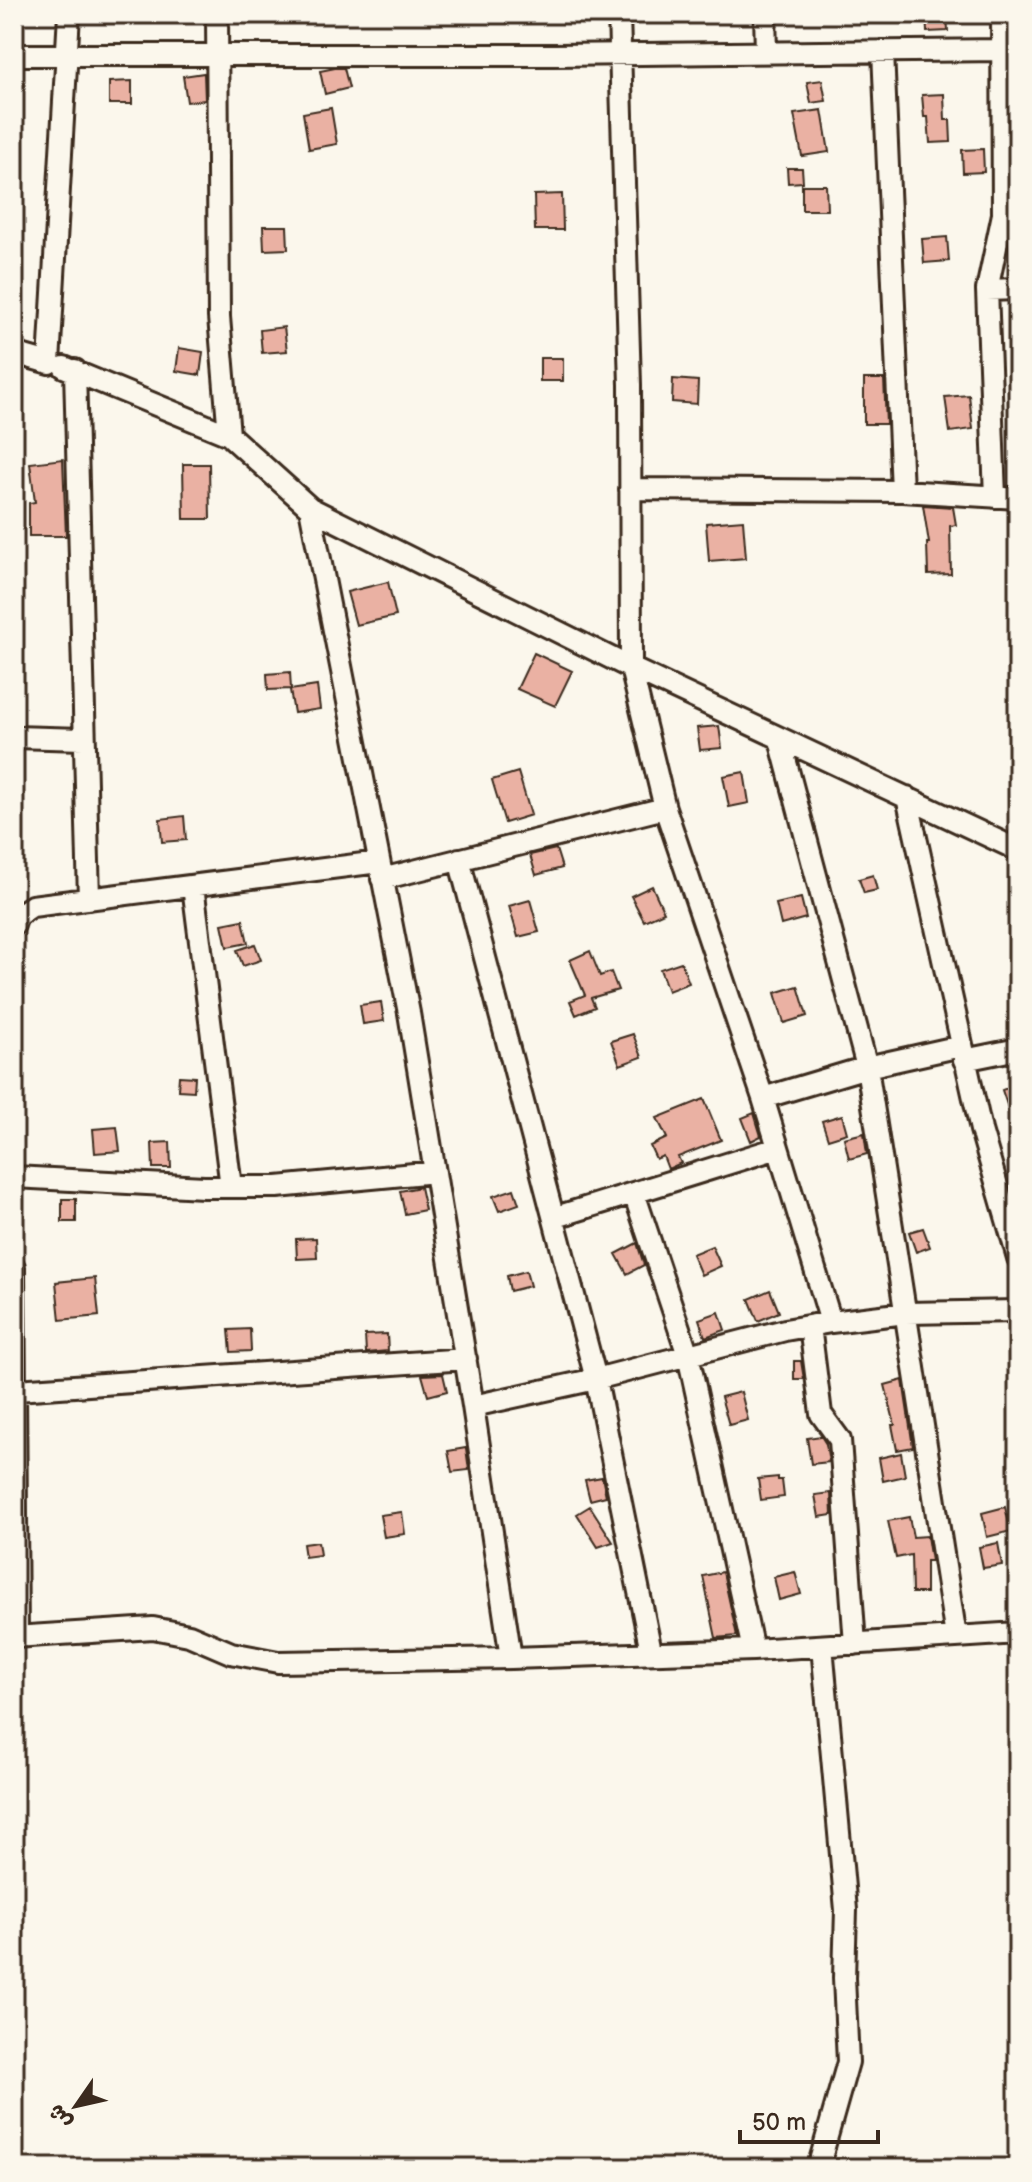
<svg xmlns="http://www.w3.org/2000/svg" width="1032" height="2182" font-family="'Balsamiq Sans','Playpen Sans Arabic',sans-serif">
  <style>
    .building { fill: #eab1a3; stroke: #3b2a1e; stroke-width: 2 }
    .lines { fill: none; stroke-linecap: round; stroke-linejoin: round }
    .minor-casing { stroke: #3b2a1e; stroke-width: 26 }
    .minor { stroke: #fbf7ec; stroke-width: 20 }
  </style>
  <rect width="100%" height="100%" fill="#fbf7ec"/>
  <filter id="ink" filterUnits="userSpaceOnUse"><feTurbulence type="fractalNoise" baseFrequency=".0125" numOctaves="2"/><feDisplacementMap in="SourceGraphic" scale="16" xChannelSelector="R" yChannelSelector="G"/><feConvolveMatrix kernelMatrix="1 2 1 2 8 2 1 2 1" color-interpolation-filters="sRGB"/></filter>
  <g filter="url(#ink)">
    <path class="building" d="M926,14H947L948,31L927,32Z
      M335,68H344L349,88L325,94L320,71Z
      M204,73L205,100L187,102L183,76Z
      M822,80L826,101L811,103L807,82Z
      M132,81V104H109V82Z
      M944,94L945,120H950L951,142L930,143L928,117H924L922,95Z
      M331,108L337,144L309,149L303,113Z
      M822,110L829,152L802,156L794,114Z
      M983,149L984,172L963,173L962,150Z
      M787,168H802L803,182L788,183Z
      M802,185H826L827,210H802Z
      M562,194L563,230H535L534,195Z
      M263,226H287L288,249L264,250Z
      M947,237L949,261L924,263L922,239Z
      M284,327L287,351L262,353L260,330Z
      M179,348L203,352L200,375L176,371Z
      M540,358H563V381H540Z
      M673,379L698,381L697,404L672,402Z
      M864,379H884L886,424H864Z
      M969,395L973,429L950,432L945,397Z
      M63,459L66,536H29V503L35,502L30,463Z
      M183,464H209L210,519H184Z
      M923,505L953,507L956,525L950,526L951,574L928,575L927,543H929Z
      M743,520L746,558L709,561L706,523Z
      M388,582L396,616L356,625L347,592Z
      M534,653L572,671L555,706L517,689Z
      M290,672L291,689L268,690L267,674Z
      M317,686L320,709L294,713L290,690Z
      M719,726L722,748L700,750L697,728Z
      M518,772L531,815L505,823L492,780Z
      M744,772L749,803L729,807L723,776Z
      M184,816L186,840L162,842L160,819Z
      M556,849L562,868L536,875L530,855Z
      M873,875L877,890L864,893L859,879Z
      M652,886L664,912L644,921L631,896Z
      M801,898L806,918L781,925L776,904Z
      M530,900L539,932L518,937L509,906Z
      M243,920L248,943L227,947L222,924Z
      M255,944L261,960L243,966L237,950Z
      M590,951L600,976L611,972L618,990L591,998L595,1007L576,1015L570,1001L585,995L570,960Z
      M681,962L689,983L668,991L660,969Z
      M798,986L807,1016L784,1023L775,993Z
      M381,1002L384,1021L363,1024L360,1005Z
      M633,1034L642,1057L620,1065L611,1041Z
      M179,1076L195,1077L194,1091L178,1090Z
      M1018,1084V1130L1016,1131L1002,1090Z
      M704,1099L721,1140L678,1157L681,1163L668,1169L663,1156L656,1159L650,1146L667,1138L657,1118Z
      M754,1113L761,1136L751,1141L742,1118Z
      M842,1115L847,1133L828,1139L822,1121Z
      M117,1127L120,1151L95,1153L93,1129Z
      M864,1133L867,1154L849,1159L844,1138Z
      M170,1142L171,1168H153L152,1143Z
      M420,1187L425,1210L405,1214L400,1191Z
      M514,1189L519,1204L499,1211L493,1196Z
      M62,1199H76V1222H62Z
      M923,1228L930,1247L916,1252L909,1232Z
      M316,1238L317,1258L297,1259L296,1239Z
      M637,1243L644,1265L627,1274L616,1254Z
      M712,1246L721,1266L701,1275L692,1254Z
      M526,1271L530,1286L510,1291L507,1276Z
      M95,1278L99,1316L60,1320L56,1282Z
      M770,1290L779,1312L758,1321L749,1299Z
      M719,1312L725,1330L705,1337L699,1319Z
      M250,1329L251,1351L231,1352L229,1330Z
      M387,1334L388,1351L366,1353L365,1335Z
      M794,1361H801L804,1379H794Z
      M443,1374L447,1391L428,1396L422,1375Z
      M903,1380L913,1447L897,1450L892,1425H895L885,1385Z
      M741,1392L748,1420L729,1425L721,1397Z
      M821,1436L826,1444L829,1462L811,1464L807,1438Z
      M466,1448L469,1470L452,1472L448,1451Z
      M901,1453L905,1476L883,1481L879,1458Z
      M602,1477L606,1496L590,1500L585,1480Z
      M778,1477V1480H782L784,1497L761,1500L758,1479Z
      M831,1493L832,1515L819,1517L815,1495Z
      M590,1506L613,1542L598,1547L577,1514Z
      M1005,1507L1011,1531L987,1537L982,1513Z
      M402,1512L405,1534L384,1537L380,1515Z
      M909,1517L913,1537L927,1536L931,1561H926V1593H912L911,1555L896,1558L888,1521Z
      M318,1542L320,1555L305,1557L303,1544Z
      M998,1543L1002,1565L983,1568L979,1547Z
      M723,1572L737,1636L716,1638L703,1576Z
      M795,1572L801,1594L779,1600L774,1577Z"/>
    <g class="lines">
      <g class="minor-casing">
        <path id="minor" d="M217,14L219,317L229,435L310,508L409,1013L473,1406L511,1658
          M619,14L630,385L631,668L665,808L763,1098L831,1322
          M765,14L766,52
          M883,51L902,491
          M14,55H554L1002,50
          M987,290L1018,289
          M14,353L49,363L69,14
          M64,367L229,435
          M75,370L89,899
          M630,489L902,491L1018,498
          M995,497L987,290L1003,214L1002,14
          M310,508L631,668L1018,850
          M14,737L83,739
          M780,740L867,1067L956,1637
          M907,797L981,1130L1018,1258
          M459,859L596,1379L651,1651
          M382,879L665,808
          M193,886L231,1187
          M14,925L17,916L32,906L379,862
          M964,1060L1018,1049
          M763,1098L867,1067L961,1046
          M14,1177L204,1187H277L435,1172
          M634,1193L688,1355L753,1650
          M556,1217L778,1148
          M14,1267L17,1637
          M810,1326L821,1414L840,1440L855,1644
          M16,1390L466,1359
          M473,1406L596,1379L785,1330L831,1322L906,1313L1018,1311
          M14,1637L153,1628L189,1635L231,1653L278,1662L511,1658L753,1650L1018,1633
          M818,2168L848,2062L844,1978L846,1910L822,1646"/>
      </g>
      <use href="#minor" class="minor"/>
    </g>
  </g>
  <rect width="1032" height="2182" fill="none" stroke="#fbf7ec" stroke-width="48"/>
  <rect x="24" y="24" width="984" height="2134" fill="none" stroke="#3b2a1e" stroke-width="3" filter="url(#ink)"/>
  <g transform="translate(76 2106) rotate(236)" stroke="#fbf7ec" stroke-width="6" paint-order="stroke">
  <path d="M0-6L14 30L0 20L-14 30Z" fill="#3b2a1e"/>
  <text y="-12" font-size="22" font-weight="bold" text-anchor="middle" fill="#3b2a1e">ش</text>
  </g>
  <path d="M740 2130v12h138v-12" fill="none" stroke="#3b2a1e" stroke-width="4"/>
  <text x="752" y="2130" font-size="24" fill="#3b2a1e" stroke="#fbf7ec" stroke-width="6" paint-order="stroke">50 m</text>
</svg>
